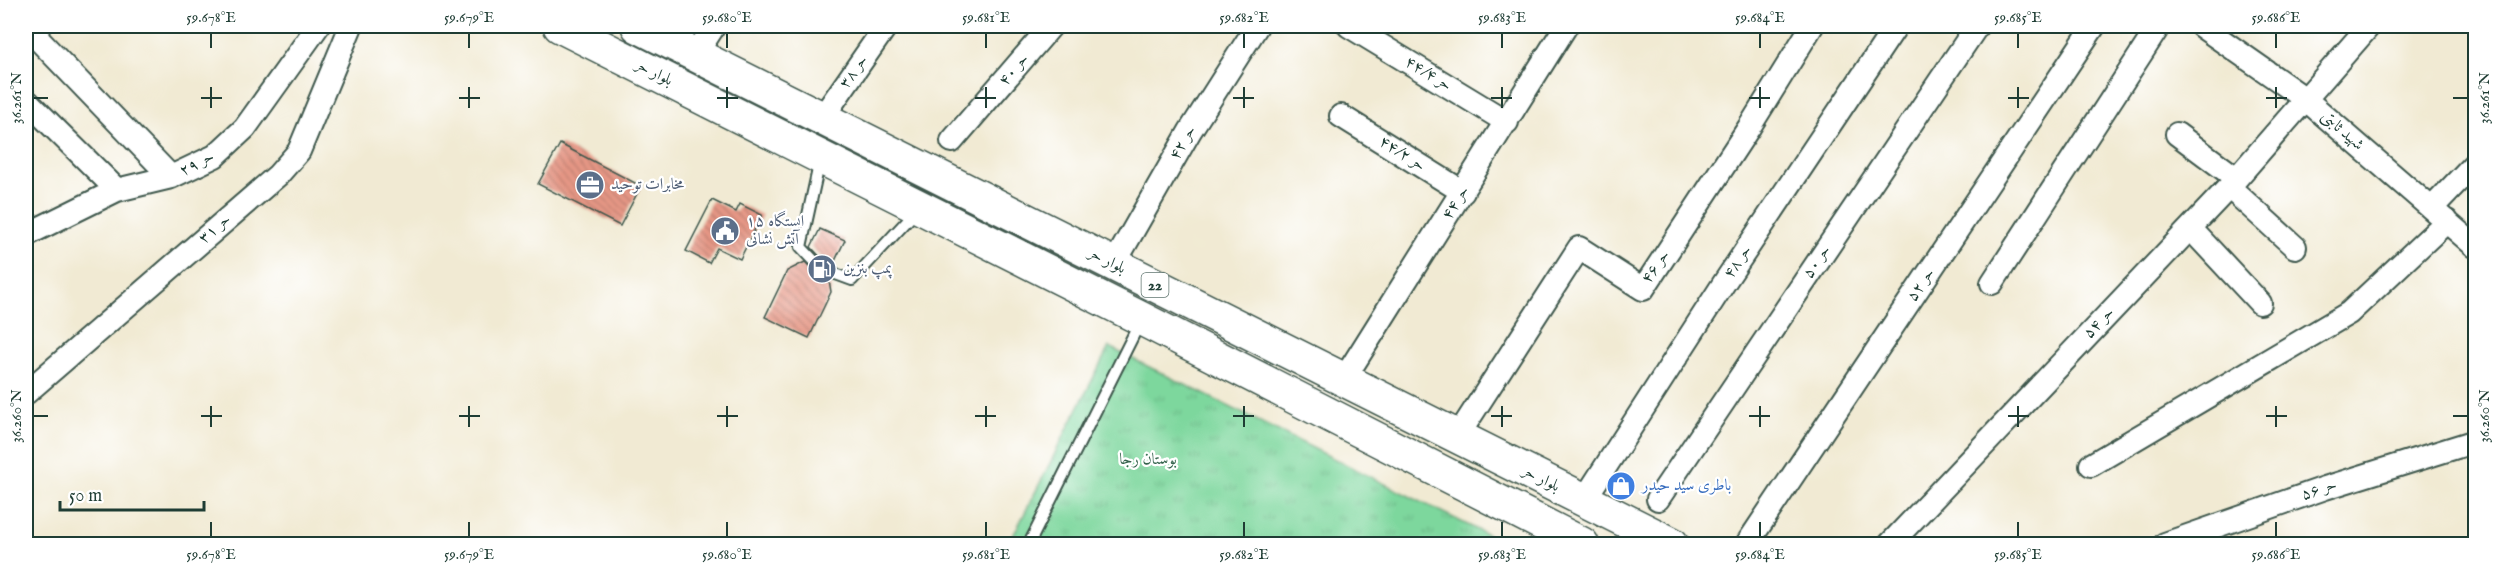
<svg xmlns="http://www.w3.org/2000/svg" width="2501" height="570" font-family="'IM FELL English',Amiri,serif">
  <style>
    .park { fill: url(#park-tufts); stroke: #4e8a68; stroke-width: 1.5 }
    .building { fill: url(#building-back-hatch) }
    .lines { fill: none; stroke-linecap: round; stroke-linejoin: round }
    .service-casing { stroke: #3e574c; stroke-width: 14 }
    .minor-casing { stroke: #3e574c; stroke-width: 26 }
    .primary-casing { stroke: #3e574c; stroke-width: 36 }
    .service { stroke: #fff; stroke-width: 10 }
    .minor { stroke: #fff; stroke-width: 22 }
    .primary { stroke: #fff; stroke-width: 33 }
    .ticks { fill: none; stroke: #1f3d34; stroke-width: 2 }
    .labels { text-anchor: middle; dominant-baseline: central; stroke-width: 4.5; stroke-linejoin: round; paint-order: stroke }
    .shield { fill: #fff; stroke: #627771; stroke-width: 1.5 }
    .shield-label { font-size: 15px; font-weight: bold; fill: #1f3d34 }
    .street-label { font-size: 16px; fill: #1f3d34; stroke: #fff }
    .service-label { font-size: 16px; fill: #4e5e75; stroke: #fff; text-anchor: start }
    .park-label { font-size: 16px; fill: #36644e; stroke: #fff }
    .shop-label { font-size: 16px; fill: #366cbe; stroke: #fff; text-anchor: start }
    .neatline { fill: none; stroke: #1f3d34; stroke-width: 2 }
    .ticks-label { font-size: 15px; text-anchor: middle; fill: #1f3d34 }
  </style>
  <defs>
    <pattern id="park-tufts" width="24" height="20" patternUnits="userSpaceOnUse" patternTransform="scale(1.5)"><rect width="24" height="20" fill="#7dd79d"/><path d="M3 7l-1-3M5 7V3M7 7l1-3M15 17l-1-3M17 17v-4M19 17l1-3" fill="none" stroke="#6cb988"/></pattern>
    <pattern id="building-back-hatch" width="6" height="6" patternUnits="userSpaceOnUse" patternTransform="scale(1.5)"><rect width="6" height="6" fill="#e69785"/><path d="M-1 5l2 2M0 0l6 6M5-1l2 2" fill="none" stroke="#ba7c6e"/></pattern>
  </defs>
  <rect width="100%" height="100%" fill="#fff"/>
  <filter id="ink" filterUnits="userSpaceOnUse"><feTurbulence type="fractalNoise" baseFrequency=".0167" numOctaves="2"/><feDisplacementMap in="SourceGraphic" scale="12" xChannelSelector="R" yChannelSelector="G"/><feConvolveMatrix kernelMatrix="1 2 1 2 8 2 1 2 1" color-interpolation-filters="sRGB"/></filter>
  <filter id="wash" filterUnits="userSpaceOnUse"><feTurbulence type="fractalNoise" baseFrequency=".008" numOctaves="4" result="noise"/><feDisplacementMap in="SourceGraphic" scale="24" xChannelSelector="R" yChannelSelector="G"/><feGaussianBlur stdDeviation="1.35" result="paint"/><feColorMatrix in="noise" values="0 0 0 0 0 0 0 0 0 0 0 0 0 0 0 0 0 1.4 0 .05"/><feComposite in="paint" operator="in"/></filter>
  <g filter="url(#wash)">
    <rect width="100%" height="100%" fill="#f1ead3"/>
    <path class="park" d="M1109,347L1506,544H1009Z"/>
    <g id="blocks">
      <path class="building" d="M560,144L641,186L620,226L538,184Z
        M712,200L736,212L740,204L762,215L740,259L717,248L709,263L686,251Z
        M820,229L845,240L833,265L826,263L811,247Z
        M805,262L817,274L829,280L831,292L809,338L765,317L787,271Z"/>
    </g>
  </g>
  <g filter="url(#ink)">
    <use href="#blocks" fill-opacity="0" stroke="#3e574c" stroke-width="1.5"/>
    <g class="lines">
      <g class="service-casing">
        <path id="service" d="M820,160L801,247L822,269L852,280L918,209
          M1029,544L1140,322"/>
      </g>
      <g class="minor-casing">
        <path id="minor" d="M38,26L37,38L171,177
          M1349,26L1507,122
          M2201,26L2304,98L2476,247
          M696,54L714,26
          M26,100L117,190
          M1341,116L1463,192
          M822,118L886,26
          M2177,134L2236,178
          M952,141L1051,26
          M2229,187L2295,247
          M2432,208L2476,162
          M2190,228L2260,303
          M26,235L117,190L171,177L215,156L245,128L318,26
          M1114,264L1190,131L1257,26
          M1992,283L2159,26
          M1344,379L1566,26
          M26,393L278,175L299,151L351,26
          M1457,437L1579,248L1643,289L1750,126L1812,26
          M2091,465L2349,313L2447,221
          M1658,499L1977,26
          M1584,500L1726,280L1896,26
          M1747,544L2094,26
          M1890,544L2229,187L2369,26
          M2165,544L2325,488L2476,441"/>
      </g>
      <g class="primary-casing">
        <path id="primary" d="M560,26L1142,319L1582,544
          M638,26L1672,544"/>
      </g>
      <use href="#service" class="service"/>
      <use href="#minor" class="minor"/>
      <use href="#primary" class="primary"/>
    </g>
  </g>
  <path class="ticks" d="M211,33V48M469,33V48M727,33V48M986,33V48M1244,33V48M1502,33V48M1760,33V48M2018,33V48M2276,33V48M211,87V108M469,87V108M727,87V108M986,87V108M1244,87V108M1502,87V108M1760,87V108M2018,87V108M2276,87V108M33,98H48M201,98H222M459,98H480M717,98H738M975,98H996M1233,98H1254M1491,98H1512M1749,98H1770M2008,98H2029M2266,98H2287M2453,98H2468M211,406V427M469,406V427M727,406V427M986,406V427M1244,406V427M1502,406V427M1760,406V427M2018,406V427M2276,406V427M33,416H48M201,416H222M459,416H480M717,416H738M975,416H996M1233,416H1254M1491,416H1512M1749,416H1770M2008,416H2029M2266,416H2287M2453,416H2468M211,522V537M469,522V537M727,522V537M986,522V537M1244,522V537M1502,522V537M1760,522V537M2018,522V537M2276,522V537"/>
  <defs>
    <g id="office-disc" transform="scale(1.5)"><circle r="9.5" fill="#5c6f8a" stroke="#fff"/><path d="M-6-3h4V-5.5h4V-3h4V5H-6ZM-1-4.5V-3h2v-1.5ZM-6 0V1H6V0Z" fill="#fff"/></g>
    <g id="civic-disc" transform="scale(1.5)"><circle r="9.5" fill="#5c6f8a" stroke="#fff"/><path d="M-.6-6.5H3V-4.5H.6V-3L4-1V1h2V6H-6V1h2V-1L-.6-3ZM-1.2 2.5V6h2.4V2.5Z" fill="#fff"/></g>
    <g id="fuel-disc" transform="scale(1.5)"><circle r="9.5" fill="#5c6f8a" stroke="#fff"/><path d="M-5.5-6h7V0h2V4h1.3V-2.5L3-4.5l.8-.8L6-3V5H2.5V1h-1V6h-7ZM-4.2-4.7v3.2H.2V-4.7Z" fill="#fff"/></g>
    <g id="shop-disc" transform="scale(1.5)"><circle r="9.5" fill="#3f7fe0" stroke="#fff"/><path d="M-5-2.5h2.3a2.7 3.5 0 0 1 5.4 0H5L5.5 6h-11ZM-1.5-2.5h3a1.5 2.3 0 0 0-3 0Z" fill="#fff"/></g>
  </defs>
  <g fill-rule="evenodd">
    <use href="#office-disc" x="590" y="185"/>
    <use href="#civic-disc" x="725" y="231"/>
    <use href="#fuel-disc" x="822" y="269"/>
    <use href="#shop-disc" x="1621" y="486"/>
  </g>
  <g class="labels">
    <rect class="shield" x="1141.5" y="273" width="27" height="24" rx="4.5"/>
    <g class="shield-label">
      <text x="1155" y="285">22</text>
    </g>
    <g class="street-label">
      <text transform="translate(1014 70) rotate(-50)">حر ۴۰</text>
      <text transform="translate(854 72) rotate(-55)">حر ۳۸</text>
      <text transform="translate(654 73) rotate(27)">بلوار حر</text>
      <text transform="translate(1428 74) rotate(31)">حر ۴۴/۴</text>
      <text transform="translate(2342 131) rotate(41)">شهید ثابتی</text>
      <text transform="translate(1183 143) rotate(-60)">حر ۴۲</text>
      <text transform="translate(1402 154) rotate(32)">حر ۴۴/۲</text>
      <text transform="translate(197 164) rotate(-28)">حر ۲۹</text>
      <text transform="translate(1456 203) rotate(-58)">حر ۴۴</text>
      <text transform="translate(215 229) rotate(-41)">حر ۳۱</text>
      <text transform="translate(1107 261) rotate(27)">بلوار حر</text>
      <text transform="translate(1738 262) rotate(-56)">حر ۴۸</text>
      <text transform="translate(1817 262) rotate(-56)">حر ۵۰</text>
      <text transform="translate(1656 267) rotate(-55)">حر ۴۶</text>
      <text transform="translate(1921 285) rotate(-56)">حر ۵۲</text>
      <text transform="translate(2099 323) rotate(-47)">حر ۵۴</text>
      <text transform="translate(1541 479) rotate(27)">بلوار حر</text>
      <text transform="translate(2319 490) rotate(-19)">حر ۵۶</text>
    </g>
    <g class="service-label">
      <text x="611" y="185">مخابرات توحید</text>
      <text x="746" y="222">ایستگاه ۱۵<tspan x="746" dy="18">آتش نشانی</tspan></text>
      <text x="843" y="269">پمپ بنزین</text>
    </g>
    <g class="park-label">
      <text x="1148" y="460">بوستان رجا</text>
    </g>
    <g class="shop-label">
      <text x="1642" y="486">باطری سید حیدر</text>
    </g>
  </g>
  <rect width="2501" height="570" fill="none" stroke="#fff" stroke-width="66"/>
  <path d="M60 501v9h144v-9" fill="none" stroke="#1f3d34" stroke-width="3"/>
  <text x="69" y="501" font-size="18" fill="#1f3d34" stroke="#ffffff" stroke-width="4.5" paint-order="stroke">50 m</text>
  <rect x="33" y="33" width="2435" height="504" class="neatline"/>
  <g class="ticks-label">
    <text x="211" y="22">59.678°E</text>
    <text x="469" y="22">59.679°E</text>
    <text x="727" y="22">59.680°E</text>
    <text x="986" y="22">59.681°E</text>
    <text x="1244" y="22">59.682°E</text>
    <text x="1502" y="22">59.683°E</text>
    <text x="1760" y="22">59.684°E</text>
    <text x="2018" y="22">59.685°E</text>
    <text x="2276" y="22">59.686°E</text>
    <text transform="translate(16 98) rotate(-90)" y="5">36.261°N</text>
    <text transform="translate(2484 98) rotate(-90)" y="5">36.261°N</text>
    <text transform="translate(16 416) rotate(-90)" y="5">36.260°N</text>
    <text transform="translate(2484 416) rotate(-90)" y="5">36.260°N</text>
    <text x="211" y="559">59.678°E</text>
    <text x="469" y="559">59.679°E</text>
    <text x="727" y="559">59.680°E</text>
    <text x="986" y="559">59.681°E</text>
    <text x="1244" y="559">59.682°E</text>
    <text x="1502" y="559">59.683°E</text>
    <text x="1760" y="559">59.684°E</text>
    <text x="2018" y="559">59.685°E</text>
    <text x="2276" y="559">59.686°E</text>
  </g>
</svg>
